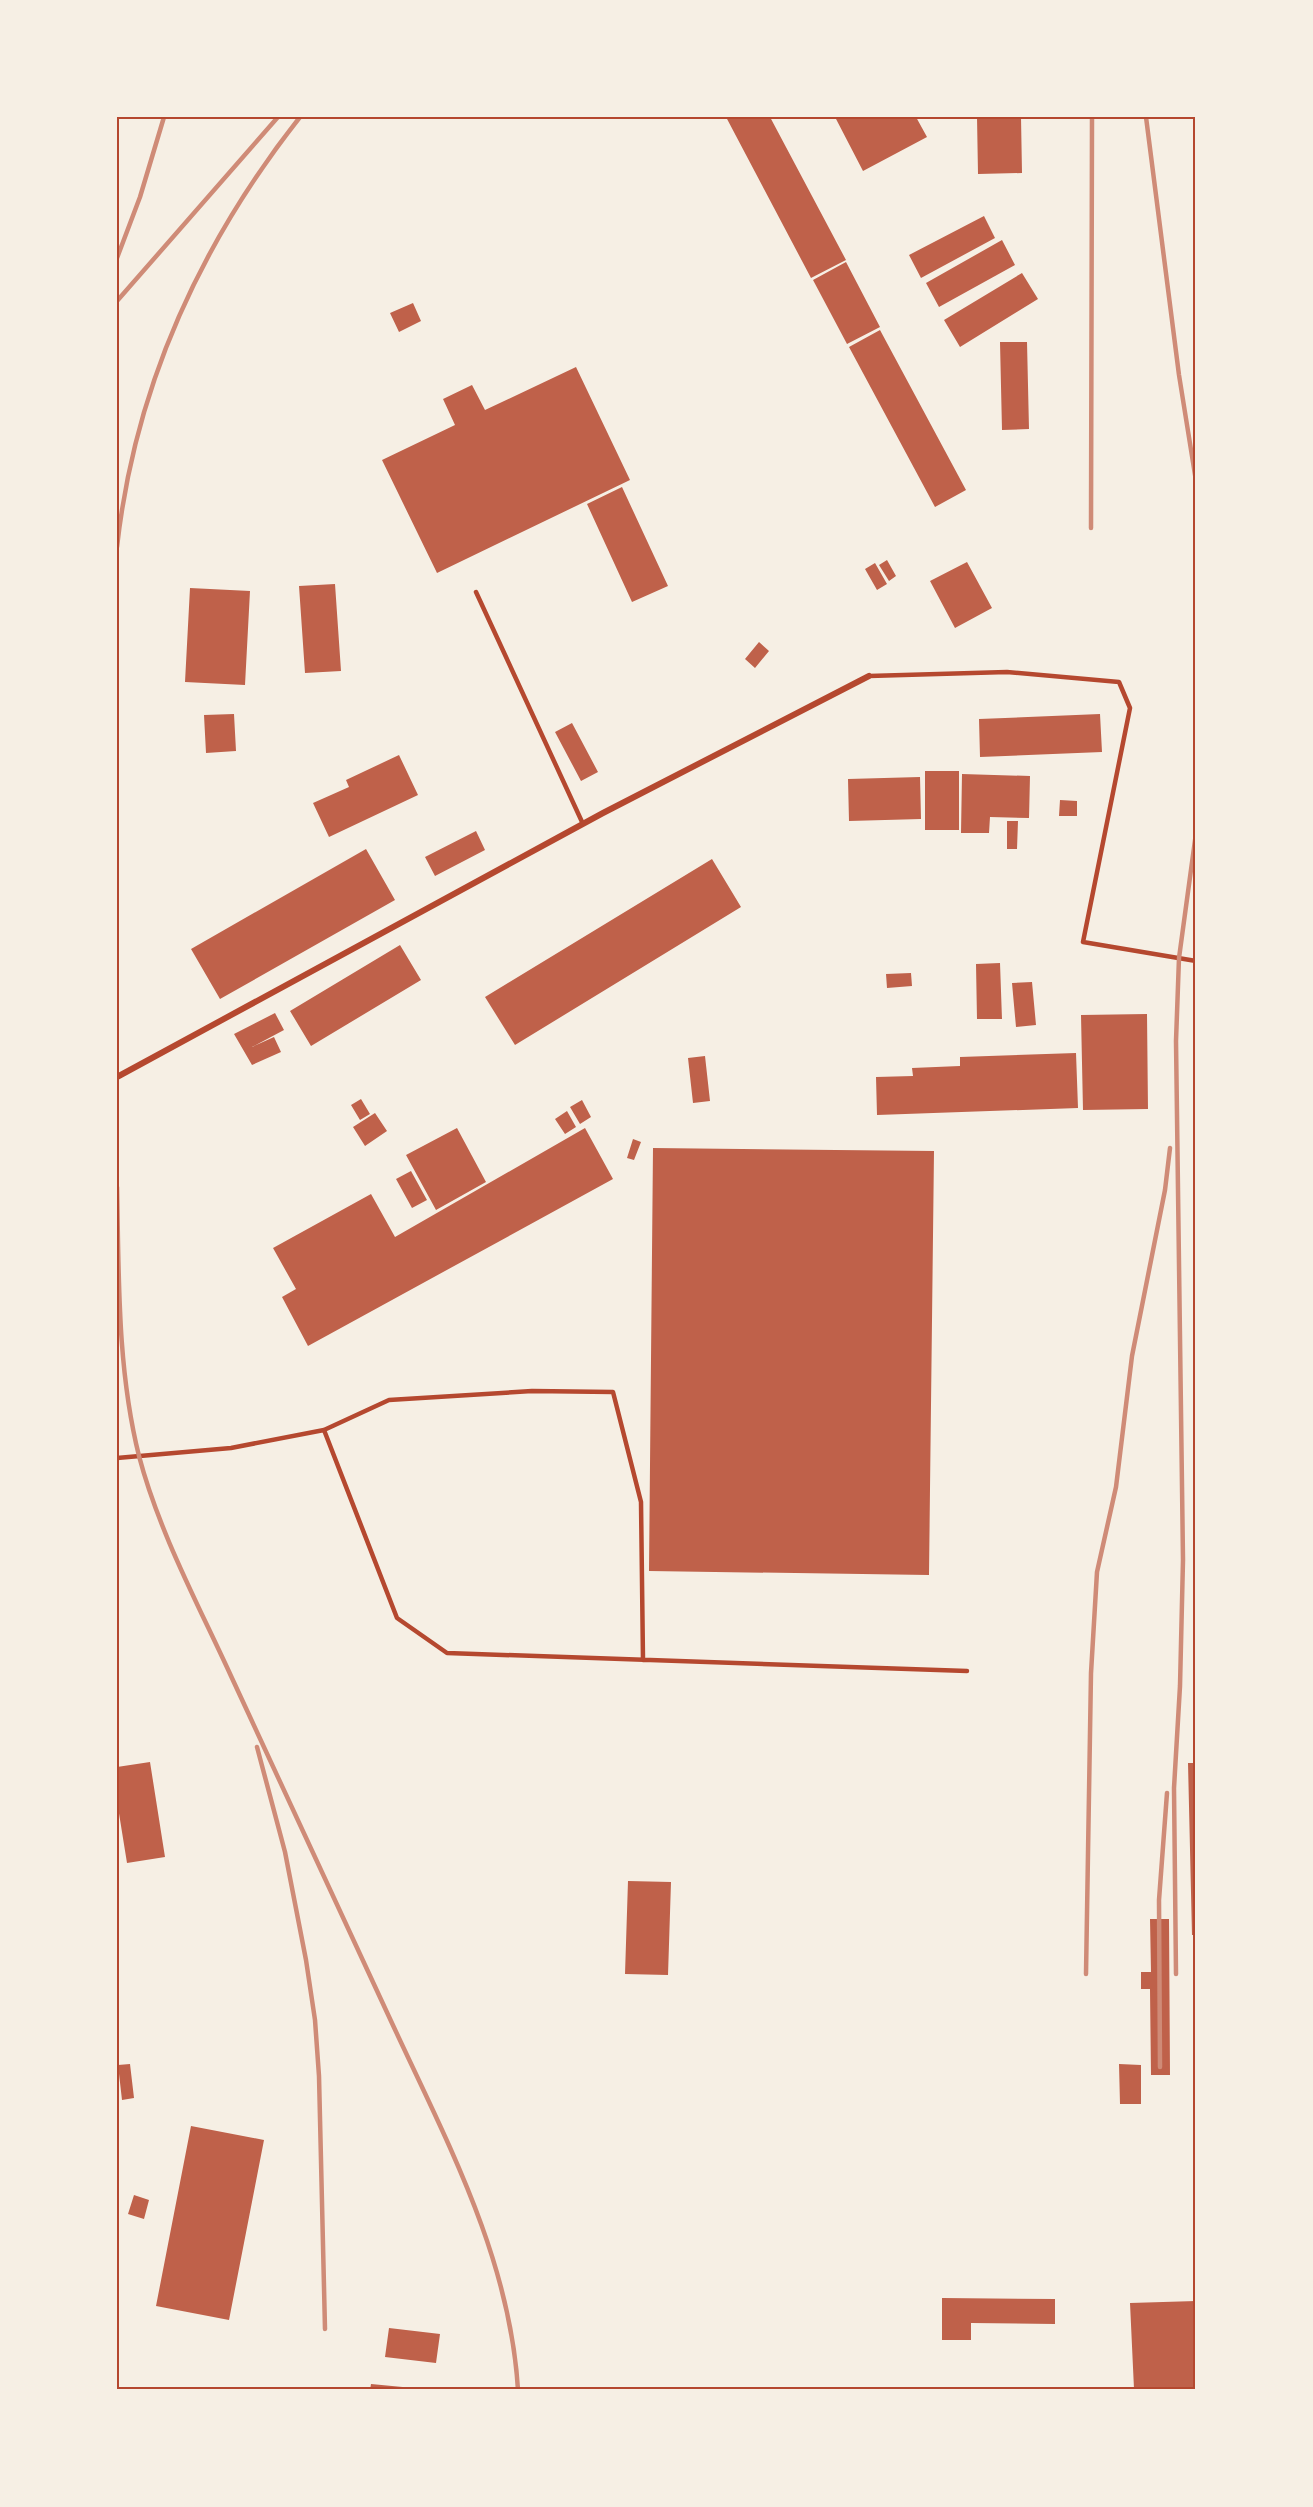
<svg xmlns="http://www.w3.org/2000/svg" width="1313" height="2507" font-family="'Exo 2',sans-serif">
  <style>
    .building { fill: #bf614a }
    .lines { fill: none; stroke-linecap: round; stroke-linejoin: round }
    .service { stroke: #b5482f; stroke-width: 4.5 }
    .minor { stroke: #b5482f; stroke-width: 6 }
    .rail { stroke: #cf8b77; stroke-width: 4.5 }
    .neatline { fill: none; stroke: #b5482f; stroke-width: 2 }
  </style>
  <rect width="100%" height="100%" fill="#f6efe4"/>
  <path class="building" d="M726,117H770L846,260L811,278Z
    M835,117H916L927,137L863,171Z
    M977,117H1021L1022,173L978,174Z
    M984,216L995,238L921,278L909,255Z
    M1002,240L1015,265L939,307L926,283Z
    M846,262L880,327L847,344L813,280Z
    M1022,273L1038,299L960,347L944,320Z
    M413,303L421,321L399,332L390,313Z
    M880,330L966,490L935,507L849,347Z
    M1000,342H1027L1029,429L1002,430Z
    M576,367L630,480L437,573L382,460L455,425L443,399L472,385L485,410Z
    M622,487L668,586L632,602L587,504Z
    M887,560L896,576L889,581L879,565Z
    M967,562L992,608L955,628L930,581Z
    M875,563L887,584L877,590L865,569Z
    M335,584L341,671L305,673L299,586Z
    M190,588L250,591L245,685L185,682Z
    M759,642L769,651L755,668L745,659Z
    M234,714L236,751L206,753L204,715Z
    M1100,714L1102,752L980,757L979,719Z
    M572,723L598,772L581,781L555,732Z
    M399,755L418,795L329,837L313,803L349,787L346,780Z
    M925,771H959V830H925Z
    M962,774L1030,776L1029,818L990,817L989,833H961Z
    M920,777L921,819L849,821L848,779Z
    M1060,800L1077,801V816H1059Z
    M1007,821H1018L1017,849H1007Z
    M476,831L485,850L435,876L425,857Z
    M366,849L395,900L220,999L191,949Z
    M712,859L741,907L515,1045L485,997Z
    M400,945L421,980L311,1046L290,1011Z
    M1000,963L1002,1019H977L976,964Z
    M911,973L912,986L887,988L886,974Z
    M1032,982L1036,1025L1016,1027L1012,983Z
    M275,1013L284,1030L252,1047L274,1037L281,1052L252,1065L234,1034Z
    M1147,1014L1148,1109L1083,1110L1081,1015Z
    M1076,1053L1078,1108L877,1115L876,1077L913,1076L912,1068L960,1066V1057Z
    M705,1056L710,1101L693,1103L688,1058Z
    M361,1099L370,1114L360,1120L351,1105Z
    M582,1100L591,1117L580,1124L570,1107Z
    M567,1111L576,1127L565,1134L555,1119Z
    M375,1113L387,1131L365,1146L353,1127Z
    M457,1128L486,1182L436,1210L406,1155Z
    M585,1128L613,1179L308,1346L282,1297L296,1289L273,1248L371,1194L395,1237Z
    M633,1139L641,1142L634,1160L627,1158Z
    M653,1148L934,1151L929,1575L649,1571Z
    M411,1171L427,1200L412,1208L396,1179Z
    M150,1762L165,1857L127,1863L117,1801V1767Z
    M1188,1763H1196V1935H1192Z
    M628,1881L671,1882L668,1975L625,1974Z
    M1150,1919H1169L1170,2075H1151L1150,1989H1141V1972H1151Z
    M130,2064L134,2098L122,2100L118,2065Z
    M1119,2064L1141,2065V2104H1120Z
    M191,2126L264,2140L229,2320L156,2306Z
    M134,2195L149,2200L144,2219L128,2214Z
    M942,2298L1055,2299V2324L971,2323V2340H942Z
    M1196,2301V2387L1134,2389L1130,2303Z
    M389,2328L440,2334L436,2363L385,2357Z
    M371,2384L413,2388V2390H370Z"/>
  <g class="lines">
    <path class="service" d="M476,592L583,824
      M869,676L1007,672L1119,682L1130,708L1083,942L1196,961
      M324,1430L397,1618L447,1653L967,1671
      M117,1458L231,1448L324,1430L389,1400L532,1391L613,1392L641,1502L643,1660"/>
    <path class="minor" d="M117,1077L603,813L869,676"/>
    <path class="rail" d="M1146,117L1179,375L1196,481
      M117,258L140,197L164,117
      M117,301L278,117
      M1091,528L1092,117
      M117,547C135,385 200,244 300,117
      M117,1187C119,1276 117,1368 139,1456C159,1532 198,1604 231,1676C285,1791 338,1906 391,2021C446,2140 510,2257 518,2390
      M257,1747L285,1852L306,1960L315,2020L319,2076L325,2329
      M1086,1974L1091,1673L1097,1572L1116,1487L1132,1356L1165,1190L1170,1148
      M1176,1974L1174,1788L1180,1686L1183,1560L1176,1041L1179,958L1196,833
      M1160,2067L1159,1900L1167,1793"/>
  </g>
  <rect width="1313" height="2507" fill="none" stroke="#f6efe4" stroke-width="237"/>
  <rect x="118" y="118" width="1076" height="2270" class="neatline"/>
</svg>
